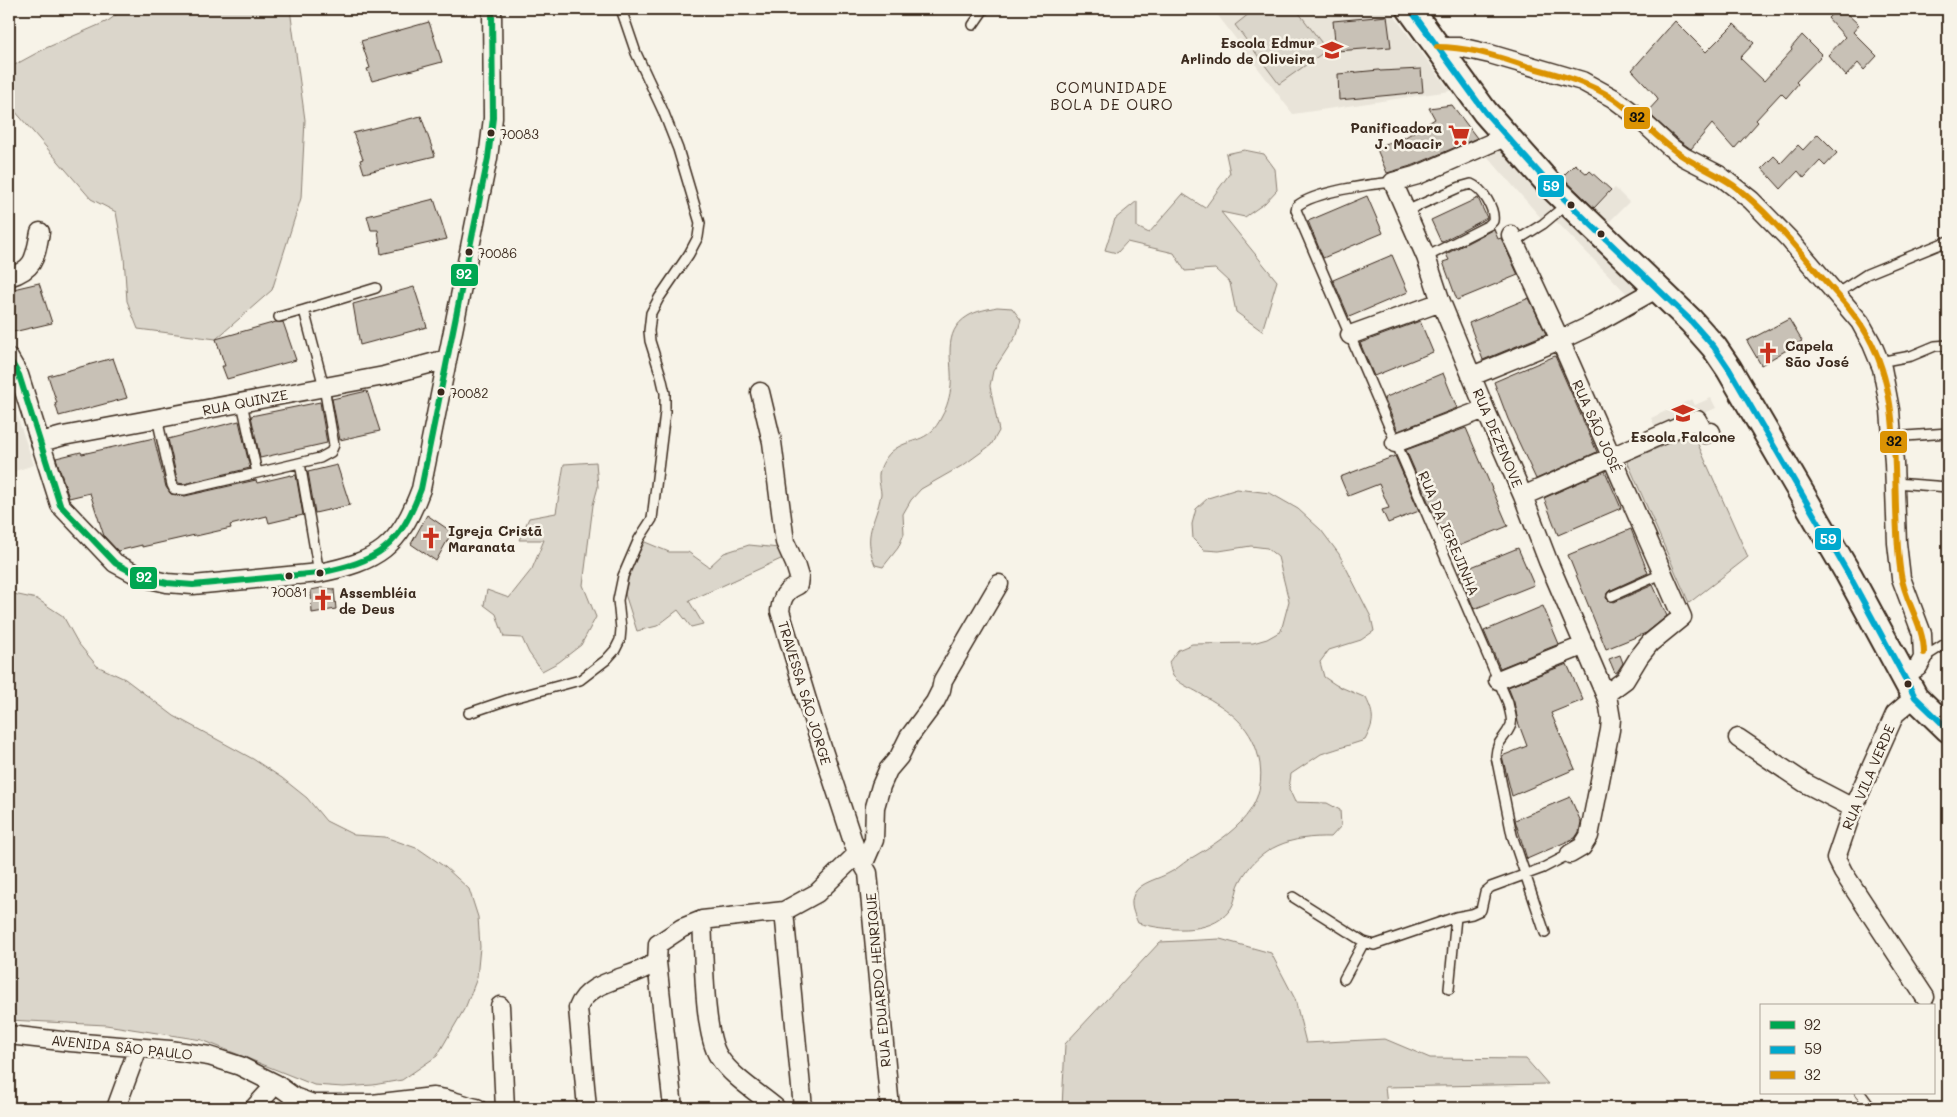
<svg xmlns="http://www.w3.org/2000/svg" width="1957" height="1117" font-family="Mali,sans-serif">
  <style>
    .built { fill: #e9e4d9 }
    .green { fill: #dbd6cb; stroke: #8b8074 }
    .building { fill: #c8c1b6; stroke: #3b2a1e }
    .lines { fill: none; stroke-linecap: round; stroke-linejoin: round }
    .lane-casing { stroke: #3b2a1e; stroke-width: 12 }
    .street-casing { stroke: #3b2a1e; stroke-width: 21 }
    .secondary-casing { stroke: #3b2a1e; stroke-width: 29 }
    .lane { stroke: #f7f3e8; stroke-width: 9 }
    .street { stroke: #f7f3e8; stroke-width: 18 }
    .secondary { stroke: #f7f3e8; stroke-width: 25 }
    .bus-1-casing { stroke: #f7f3e8; stroke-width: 10 }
    .bus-2-casing { stroke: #f7f3e8; stroke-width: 10 }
    .bus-3-casing { stroke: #f7f3e8; stroke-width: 10 }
    .bus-1 { stroke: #00a651; stroke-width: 6 }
    .bus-2 { stroke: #00a9ce; stroke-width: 6 }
    .bus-3 { stroke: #db9304; stroke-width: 6 }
    .bus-dot { fill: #3b2a1e; stroke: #f7f3e8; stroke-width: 2 }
    .labels { text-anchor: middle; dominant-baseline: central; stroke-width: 5; stroke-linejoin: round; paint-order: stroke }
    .bus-label { font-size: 13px; fill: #3b2a1e; stroke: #f7f3e8; text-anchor: start }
    .poi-label { font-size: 14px; font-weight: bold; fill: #3b2a1e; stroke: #f7f3e8; text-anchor: start }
    .street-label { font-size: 14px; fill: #3b2a1e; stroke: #f7f3e8 }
    .neighbourhood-label { font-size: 15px; letter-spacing: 1px; fill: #3b2a1e; stroke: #f7f3e8 }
    .line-badge { stroke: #f7f3e8; stroke-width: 2 }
    .badge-label { font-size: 14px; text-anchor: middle; font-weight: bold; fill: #fff }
    .pale-badge-label { font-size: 14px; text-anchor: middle; font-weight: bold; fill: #111 }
  </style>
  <rect width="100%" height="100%" fill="#f7f3e8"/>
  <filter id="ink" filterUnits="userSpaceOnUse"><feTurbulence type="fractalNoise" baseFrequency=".02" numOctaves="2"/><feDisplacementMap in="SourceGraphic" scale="10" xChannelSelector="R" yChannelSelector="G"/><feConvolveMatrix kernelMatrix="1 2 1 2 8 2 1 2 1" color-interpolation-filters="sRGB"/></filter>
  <g filter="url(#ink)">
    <path class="built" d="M1213,9H1389L1450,91L1293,114Z
      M1495,142L1558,203L1541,218L1481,149Z
      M1615,188L1629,202L1607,224L1593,210Z
      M1565,211L1647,290L1631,298L1554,219Z
      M9,393L34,465L9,473Z
      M1711,398L1716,408L1658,434L1651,418L1692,399L1695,405Z"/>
    <path class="green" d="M124,9H290L305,120L301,198L272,290L216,339L138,329L127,301L124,257L116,212L91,199L14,110L9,114V68L46,48L108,21Z
      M1255,9H1296L1327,50L1279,84L1235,25Z
      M1244,150L1264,154L1275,169L1277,190L1265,203L1245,217L1221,212L1277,281L1262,331L1236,312L1230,283L1215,269L1185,271L1174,253L1127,242L1117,253L1105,250L1115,219L1137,201V227L1149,233L1183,194L1205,208L1230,173L1226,154Z
      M997,307L1012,308L1021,320L1017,334L993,371L990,386L999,431L991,445L965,464L921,489L911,500L903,514L904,534L898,548L883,567L875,565C862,532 876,524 881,494C881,489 879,484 879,479C878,470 884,459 891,452C910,436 928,446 942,416C947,407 950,396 951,386C953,362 941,332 968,316C976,311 988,309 997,307Z
      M1693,433L1748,557L1689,603L1627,461Z
      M596,462L598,487L593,505L583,585L596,617L581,645L559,662L542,671L529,653L522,638L504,637L496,614L484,605L487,590L509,598L532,569L544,540H519L529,518L556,513L564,464Z
      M1237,489L1270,493L1298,509L1321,530L1339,554L1371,617L1374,631L1361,640L1329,650L1320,662L1324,677L1336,685L1366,698C1375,716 1374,723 1365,740L1321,754L1291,774L1289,789L1295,802L1327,803L1340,810L1341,826L1331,837C1292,836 1259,846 1240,882C1235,892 1236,903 1229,911C1210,936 1163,930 1138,923C1134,914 1129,904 1134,894C1140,882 1159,879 1169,873C1176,870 1182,864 1188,860C1225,838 1267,814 1260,764C1254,727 1230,710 1199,693C1191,688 1179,684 1173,676C1171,673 1170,666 1169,662L1178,650L1192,644L1253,643L1267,639L1281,631L1289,601L1278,557L1267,548L1251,546L1219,551L1204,550L1193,539L1192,524L1196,509L1208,498Z
      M645,542L669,552H688L709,567L724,553L749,545L779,548L783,558L689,601L703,624L691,627L678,610L657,626L637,631L625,594L631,567Z
      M9,593L37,599L63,616L78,643L97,666L125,679L174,716L253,759L282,778L307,798L326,821L354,835L385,837L419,849L445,867L469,889L478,917L480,947L477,978L466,1006L437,1056L402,1080L373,1085L343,1087L314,1085L202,1040L106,1025L9,1020Z
      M1220,939L1271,953L1295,999L1306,1043L1385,1039L1430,1058L1526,1059L1548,1084L1385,1087L1387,1105L1384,1108H1062L1065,1044L1160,942Z"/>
    <path class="building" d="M1837,9H1842L1859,25L1853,32L1877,56L1864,70L1858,63L1846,76L1828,55L1845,37L1828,18Z
      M1387,16L1391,47L1336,51L1333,21Z
      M1675,21L1706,52L1734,24L1754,43L1740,58L1764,81L1792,50L1791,48L1802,35L1822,55L1796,82L1798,84L1786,98L1781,93L1756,120L1758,122L1734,149L1712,124L1691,149L1677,139L1647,112L1658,100L1657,97L1632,70Z
      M429,22L442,62L372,81L367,69L370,68L361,41Z
      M1421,69L1423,92L1339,100L1338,74L1379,70L1380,71Z
      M1452,105L1477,138L1414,165L1387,173L1376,147L1404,138L1435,119L1429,108Z
      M421,116L435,156L364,173L360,160L363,159L353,133Z
      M1818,134L1837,153L1825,166L1820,161L1804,178L1798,171L1781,189L1762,168L1774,156L1781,163L1798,145L1803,150Z
      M1575,164L1587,174L1590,171L1611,190L1594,208L1562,177Z
      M1367,196L1383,233L1323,258L1308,221Z
      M1478,198L1487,218L1441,242L1431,220Z
      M434,199L447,239L381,254L378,230H371L367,216Z
      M1494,229L1498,239L1501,238L1518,275L1457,300L1443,262L1449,260L1446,254Z
      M1392,255L1408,292L1349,317L1333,280Z
      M39,283L52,323L9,333V290Z
      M414,287L427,327L360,345L353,304Z
      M1529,298L1546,334L1483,360L1469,323Z
      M1789,319L1802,341L1761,365L1747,341Z
      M1420,321L1433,352L1374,376L1360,343Z
      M276,322H283L296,360L227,379L222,366H225L216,339Z
      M1555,356L1597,452L1536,479L1508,419L1494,382Z
      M113,358L127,398L59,416L55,403H57L48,376Z
      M1443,373L1457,408L1398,431L1384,398Z
      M367,391L380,431L340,440L332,399Z
      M320,402L327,443L260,458L251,416Z
      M239,421L250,468L184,484L178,483L168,439Z
      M1466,428L1508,526L1449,550L1406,450Z
      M154,438L166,487L171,494L185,496L256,480L257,483L291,475V476L296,475L303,515L269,523L267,516L230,525L231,528L196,536L195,535L142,547V545L118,551L104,536L90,493L69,498L56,458L81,452L82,454Z
      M1395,456L1419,511L1388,523L1382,510L1389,508L1379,484L1348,496L1340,477Z
      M337,465L350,505L315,513L308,472Z
      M1605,471L1621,508L1558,535L1544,498Z
      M427,515L452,532L436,561L411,544Z
      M1631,529L1648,573L1609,591L1607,593L1606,598L1609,601L1614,602L1653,585L1667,616L1646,633L1606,649L1568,555Z
      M1518,548L1534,585L1474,609L1459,572Z
      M321,588L334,589L336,609L312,613L311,590Z
      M1543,606L1559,644L1500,668L1484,631Z
      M1620,655L1623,663L1617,672L1615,673L1609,659Z
      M1567,664L1583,700L1551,713L1575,769L1512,796L1502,756L1527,746L1518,722L1514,702L1508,687Z
      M1570,797L1581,822L1579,832L1575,838L1527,859L1515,820Z"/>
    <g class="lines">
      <g class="lane-casing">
        <path id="lane" d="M973,25L984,9
          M1393,182C1369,184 1314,192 1297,206L1296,210L1508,703C1509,710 1514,721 1510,727C1504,740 1497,740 1496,756L1512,835L1545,933
          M1406,211L1460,187L1471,184C1483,189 1495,209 1493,221L1489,225L1426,257
          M1514,242L1543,224L1567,204
          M1836,294L1867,274L1948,241
          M304,310L376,288
          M1879,362L1911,356L1935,346L1948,345
          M242,403L257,473L320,458L331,452L334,445L324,387L304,310L279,317
          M157,418L172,485L174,489L184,490L257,473
          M1892,437L1948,433
          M300,463L319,573
          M1895,483L1948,487
          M1612,596L1664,573
          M1923,658L1948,642
          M469,713L510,699L580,680L606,660L615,650L620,640L621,629L618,600L623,576L639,539L652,519L665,412V393L661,376L650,341L649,331L651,313L659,298L689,254L698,237L700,223L678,149L663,111L636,53L621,9
          M1293,897L1364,942L1374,945L1456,917L1472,914L1481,910L1485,892L1491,887L1543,868L1570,854
          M1344,979L1364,942
          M1449,989L1456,917
          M1860,1093L1871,1108"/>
      </g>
      <g class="street-casing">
        <path id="street" d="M1437,47H1459L1490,54L1582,81L1613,98L1633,113L1670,147L1684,157L1719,175L1751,200L1789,239L1860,322L1872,344L1882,368L1890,410L1894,463L1897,543L1901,578L1922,634L1923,658L1918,667L1903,675
          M1507,136L1418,175L1393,182L1426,257L1441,302L1485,409L1523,496L1548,561L1608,701L1611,719L1610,730L1589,836L1582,847L1570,854
          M1511,235L1560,340L1682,617L1650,643L1639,657L1625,680L1606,694
          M9,277C35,269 35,258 40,232
          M1350,335L1441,302
          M9,358L19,375L60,505L115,563L141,577L167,583L193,585L319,573C378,561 399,548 421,489L488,158L493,118L492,9
          M1472,376L1560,340L1592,325L1658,288
          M760,392L772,442L785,542L795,564L799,577L798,585C785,591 782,597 780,611L814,723L857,854L868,873L890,1108
          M41,442L63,436L384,376L447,359
          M1395,443L1485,409
          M1523,496L1695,420H1697L1705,434L1711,432
          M1498,680L1585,645
          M1915,697L1895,714L1853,808L1836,858L1843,872L1925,997
          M1738,738L1805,783L1853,808
          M864,863L874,840L875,807L881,786L888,770L899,757L909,737L935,702L941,690L943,680L999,584
          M784,911L803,1108
          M702,920C704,950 703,1034 719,1057C731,1076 758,1093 776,1108
          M500,1006L505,1108
          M9,1035L70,1042L170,1050L209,1056L240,1066L276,1084L294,1097L313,1104H372L433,1097C449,1098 462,1105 477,1108
          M116,1108L138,1048
          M254,1108L276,1084
          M587,1108L578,1008C586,987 609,982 628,975C638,972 648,967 657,962
          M673,1108L657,962L658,944L682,928L702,920L784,911L817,893L857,854"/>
      </g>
      <g class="secondary-casing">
        <path id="secondary" d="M1410,9L1485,112L1550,185L1691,321L1714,347L1729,369L1849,575L1915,697L1948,729"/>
      </g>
      <use href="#lane" class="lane"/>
      <use href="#street" class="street"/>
      <use href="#secondary" class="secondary"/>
      <g class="bus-1-casing">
        <path id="bus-1" d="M9,358L19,375L60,505L115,563L141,577L167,583L193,585L319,573C378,561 399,548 421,489L488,158L493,118L492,9"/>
      </g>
      <g class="bus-2-casing">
        <path id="bus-2" d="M1410,9L1485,112L1550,185L1691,321L1714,347L1729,369L1849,575L1915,697L1948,729"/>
      </g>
      <g class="bus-3-casing">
        <path id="bus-3" d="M1437,47C1471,47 1497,57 1530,67C1559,75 1588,82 1614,99C1639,116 1658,141 1684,157C1700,167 1717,174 1733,185C1765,209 1791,241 1817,272C1837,294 1859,317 1872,344C1906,413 1889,501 1901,575C1905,602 1924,625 1924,653"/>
      </g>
      <use href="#bus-1" class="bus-1"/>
      <use href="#bus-2" class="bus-2"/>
      <use href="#bus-3" class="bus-3"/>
    </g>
  </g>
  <defs>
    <g id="school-bare" transform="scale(1.725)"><path d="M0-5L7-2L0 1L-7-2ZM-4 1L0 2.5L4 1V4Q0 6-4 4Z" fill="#c8321e" stroke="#f7f3e8" stroke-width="2.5" paint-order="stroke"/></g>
    <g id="supermarket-bare" transform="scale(1.725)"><path d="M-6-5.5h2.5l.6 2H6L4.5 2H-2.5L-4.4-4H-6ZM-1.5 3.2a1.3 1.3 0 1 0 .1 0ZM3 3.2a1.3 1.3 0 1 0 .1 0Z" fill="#c8321e" stroke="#f7f3e8" stroke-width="2.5" paint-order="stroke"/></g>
    <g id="church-bare" transform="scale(1.725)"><path d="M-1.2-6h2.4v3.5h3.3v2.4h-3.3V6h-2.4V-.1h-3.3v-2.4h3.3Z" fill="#c8321e" stroke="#f7f3e8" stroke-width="2.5" paint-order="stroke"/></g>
  </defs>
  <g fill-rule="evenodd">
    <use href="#school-bare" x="1332" y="50"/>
    <use href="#supermarket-bare" x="1459" y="135"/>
    <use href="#church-bare" x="1768" y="353"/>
    <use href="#school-bare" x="1683" y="413"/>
    <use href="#church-bare" x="431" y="538"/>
    <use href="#church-bare" x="323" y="600"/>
  </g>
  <g class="bus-dot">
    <circle cx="491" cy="133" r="4.5"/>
    <circle cx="1571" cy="205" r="4.5"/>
    <circle cx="1601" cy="234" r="4.5"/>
    <circle cx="469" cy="252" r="4.5"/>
    <circle cx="441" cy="392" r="4.5"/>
    <circle cx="320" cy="573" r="4.5"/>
    <circle cx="289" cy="576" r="4.5"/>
    <circle cx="1908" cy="684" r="4.5"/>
  </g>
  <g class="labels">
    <g class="bus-label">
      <text x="500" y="133">70083</text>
      <text x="478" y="252">70086</text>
      <text x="450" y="392">70082</text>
      <text x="289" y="591" text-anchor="middle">70081</text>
    </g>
    <g class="poi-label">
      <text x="1315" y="42" text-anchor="end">Escola Edmur<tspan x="1315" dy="16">Arlindo de Oliveira</tspan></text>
      <text x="1442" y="127" text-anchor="end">Panificadora<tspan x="1442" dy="16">J. Moacir</tspan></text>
      <text x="1785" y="345">Capela<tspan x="1785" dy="16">São José</tspan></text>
      <text x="1683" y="436" text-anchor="middle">Escola Falcone</text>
      <text x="448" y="530">Igreja Cristã<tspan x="448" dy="16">Maranata</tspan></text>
      <text x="339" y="592">Assembléia<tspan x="339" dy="16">de Deus</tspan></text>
    </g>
    <g class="street-label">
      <text transform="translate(245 402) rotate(-11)">RUA QUINZE</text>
      <text transform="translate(1597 426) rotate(66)">RUA SÃO JOSÉ</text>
      <text transform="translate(1498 438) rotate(67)">RUA DEZENOVE</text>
      <text transform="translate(1449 533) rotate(67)">RUA DA IGREJINHA</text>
      <text transform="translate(805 693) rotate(73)">TRAVESSA SÃO JORGE</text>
      <text transform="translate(1868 777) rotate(-67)">RUA VILA VERDE</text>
      <text transform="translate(878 980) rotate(-95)">RUA EDUARDO HENRIQUE</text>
      <text transform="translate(122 1047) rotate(6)">AVENIDA SÃO PAULO</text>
    </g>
    <g class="neighbourhood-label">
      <text x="1112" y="87">COMUNIDADE<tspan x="1112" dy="17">BOLA DE OURO</tspan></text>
    </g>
  </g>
  <g class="line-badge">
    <rect x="1623" y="106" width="28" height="24" rx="5" fill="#db9304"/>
    <rect x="1537" y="174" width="28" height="24" rx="5" fill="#00a9ce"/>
    <rect x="450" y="263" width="29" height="24" rx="5" fill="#00a651"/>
    <rect x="1879" y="430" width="29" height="24" rx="5" fill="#db9304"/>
    <rect x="1814" y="527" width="28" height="24" rx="5" fill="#00a9ce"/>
    <rect x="129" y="566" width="29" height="24" rx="5" fill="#00a651"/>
  </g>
  <g class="badge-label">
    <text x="1551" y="191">59</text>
    <text x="464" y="279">92</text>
    <text x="1828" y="544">59</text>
    <text x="144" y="582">92</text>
  </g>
  <g class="pale-badge-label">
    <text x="1637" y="122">32</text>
    <text x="1894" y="446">32</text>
  </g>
  <rect width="1957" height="1117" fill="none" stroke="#f7f3e8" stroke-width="30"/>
  <rect x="15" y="15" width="1927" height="1087" fill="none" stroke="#3b2a1e" stroke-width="2" filter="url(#ink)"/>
  <rect x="1760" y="1004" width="175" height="90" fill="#f7f3e8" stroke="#aca397"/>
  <rect x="1770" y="1021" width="25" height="8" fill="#00a651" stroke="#aca397"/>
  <text x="1804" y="1030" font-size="15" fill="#3b2a1e">92</text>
  <rect x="1770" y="1046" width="25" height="8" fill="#00a9ce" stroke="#aca397"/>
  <text x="1804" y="1054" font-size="15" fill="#3b2a1e">59</text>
  <rect x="1770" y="1071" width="25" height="8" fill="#db9304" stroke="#aca397"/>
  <text x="1804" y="1080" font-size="15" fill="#3b2a1e">32</text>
</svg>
